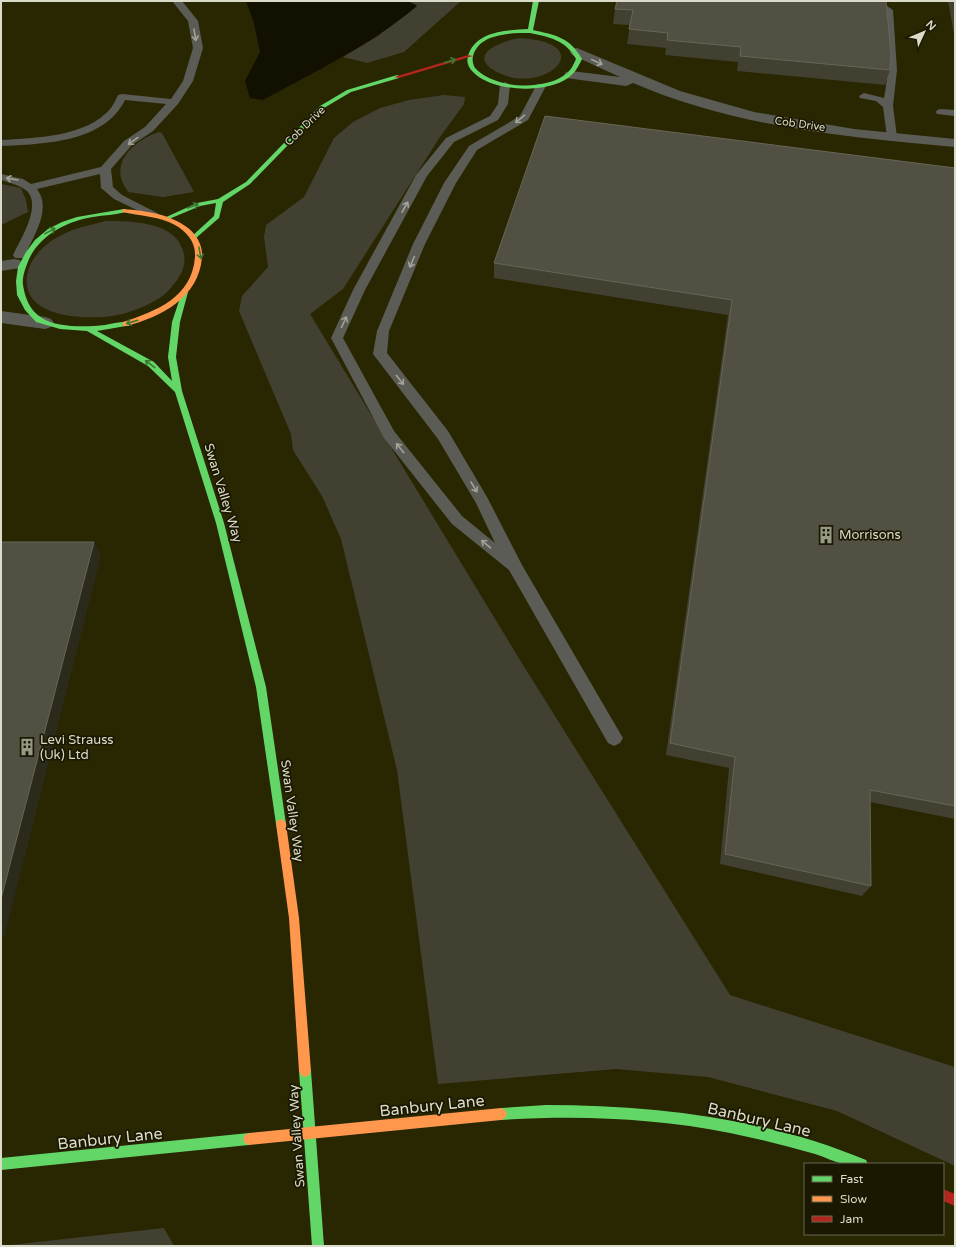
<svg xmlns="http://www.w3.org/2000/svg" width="956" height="1247" font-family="'Varela Round',sans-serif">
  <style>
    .built { fill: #292602; fill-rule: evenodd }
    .green { fill: #424131 }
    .water { fill: #121001 }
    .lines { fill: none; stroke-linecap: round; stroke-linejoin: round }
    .lane { fill: #5c5c56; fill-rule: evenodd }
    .street { fill: #5c5c56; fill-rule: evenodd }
    .fast { fill: #63d668; fill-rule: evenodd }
    .slow { fill: #ff974d; fill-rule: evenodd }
    .jam { fill: #b3261e; fill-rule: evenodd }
    .wall { fill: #414031 }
    .shaded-wall { fill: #2b2a1b }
    .building { fill: #515042; stroke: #676657 }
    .oneway { stroke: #a2a295 }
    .oneway2 { stroke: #3e7734 }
    .labels { text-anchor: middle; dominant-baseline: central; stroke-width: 3.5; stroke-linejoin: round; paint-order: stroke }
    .far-street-label { font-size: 11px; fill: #dbdbc9; stroke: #1a1800 }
    .street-label { font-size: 13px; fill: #dbdbc9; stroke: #1a1800 }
    .poi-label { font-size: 13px; fill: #dbdbc9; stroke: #1a1800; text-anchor: start }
    .near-street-label { font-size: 16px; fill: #dbdbc9; stroke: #1a1800 }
  </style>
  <rect width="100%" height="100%" fill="#1d1c0b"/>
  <path class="built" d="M1,1H955V1246H1ZM805,1164H943V1234H805Z"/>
  <path class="green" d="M407,1H461L404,52L367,63L343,57L378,36L417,5Z
    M520,38C601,43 545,96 499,73C464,56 500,41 520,38Z
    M444,95L465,97L464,104L440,137L343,289L310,314L523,665L730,995L955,1067V1166L837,1111L708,1077L616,1069L438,1084L397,770L341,539L322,496L293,450L291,434L239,311L242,296L268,267L264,237L266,225L304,197L334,138L353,122L380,108L409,100Z
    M159,132L162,133L194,192L163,197L128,192C126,188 122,183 121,178C116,155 140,138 159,132Z
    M1,184L21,188L26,200L28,212L1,225Z
    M106,221C129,221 172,221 182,248C189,265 180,278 168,291C157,302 141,308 126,313C95,322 15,321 28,271C32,256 46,243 60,236C74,228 90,225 106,221Z
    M164,1228L174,1246H1Z"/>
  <path class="water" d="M246,1H407L417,6C371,45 316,71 263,100L250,98L245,81L260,52L254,23Z"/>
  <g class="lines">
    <path class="lane" d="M172,1H182L198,21L203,48L193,81L178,104L153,131L132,145L111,169L113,187L122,195L159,214L153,217L149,216L114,199L101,188L100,174L37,189C52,209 34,235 25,255L23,258H15L13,255C20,240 42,206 27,191C20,185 10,183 1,180V174L23,179L31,184L101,167L124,141L145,127L166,104L125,100C104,143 43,144 1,146V140C34,138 88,137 111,108C114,104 116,99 118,95L122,94L171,99L183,81L193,48L188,21Z
      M867,1H879L893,10L897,70L893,106L897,137L892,140L887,137L883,107L876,101L860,98L859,96L864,93L884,98C890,70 887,40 883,11Z
      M505,82L510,85L508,104L498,120L454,142L427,176L365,290L343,338L394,431L462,516L495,543L476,503L438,439L373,354L377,331L413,244L444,183L469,146L520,116L537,84H545L546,86L528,120L477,150L456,183L425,244L389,331L387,353L448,431L487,497L522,565L620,733L623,738L620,743L614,746L608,743L509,570L452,524L384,438L331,338L353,290L416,175L446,138L490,116L498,104L500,85Z
      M941,109L955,110V116L937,114L936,112L937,110Z"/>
    <path class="street" d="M577,48L680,91L754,112L854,129L955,139V147C845,137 735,127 633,83L626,86L566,78L564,75L566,72L571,71L620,77L572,55L570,52L572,49Z
      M14,259L20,260L22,264L20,268L1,271V261Z
      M1,311L45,317L51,319L54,323L51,327L45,329L1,323Z"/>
    <path class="fast" d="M533,1H539L533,30C555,35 570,37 582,59C578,67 575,73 568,78C545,94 492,92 473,72C467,66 466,60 469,53C478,31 508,30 528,29ZM530,33C549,37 566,40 576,59C573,66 570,72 563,76C541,91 493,88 475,68C472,62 472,58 474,53C482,33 512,33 530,33Z
      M397,75L399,76V78L351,92L324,108L250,184L223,202L219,218L196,238L194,239L191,237L214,216L216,203L200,206L169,219L164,218L197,203L218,199L246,182L320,106L347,90Z
      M124,209L126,210V212C115,215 104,215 93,217C68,221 41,234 29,259C26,267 22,276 23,285C25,298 30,311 42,318C57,328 87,327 105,325C112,324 121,321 129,322V326H126L97,331L154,362L172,381L168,357L172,322L182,292L185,290L188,292L180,322L176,357L182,391L224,523L266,687L286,824L285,827L281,829L277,827L276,824L256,687L216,523L175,392L148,366L87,331L60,329L36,322L25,310L17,295L16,281L18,267L26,252L35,240L48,229L62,222L77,217Z
      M305,1065L309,1067L311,1071L324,1246H312L299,1071L301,1067Z
      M546,1105C653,1105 767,1118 866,1160L868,1164C860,1164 851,1165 844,1164C834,1162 825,1157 815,1154C787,1146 759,1139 730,1133C654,1118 578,1115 501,1120L497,1118L495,1114L497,1110L501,1108Z
      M249,1133L253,1135L255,1139L253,1143L249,1145L1,1170V1158Z"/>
    <path class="slow" d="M124,209C146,211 170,214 188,228C197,235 203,246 202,257C199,298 161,317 126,326H123V322C157,311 192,297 195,257C196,242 187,232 175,225C159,216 140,216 122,212V210Z
      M281,819L285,821L286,824L299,918L311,1071L309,1075L305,1077L301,1075L299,1071L289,918L276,824L277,821Z
      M501,1108L505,1110L507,1114L505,1118L501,1120L249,1145L245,1143L243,1139L245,1135L249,1133Z"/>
    <path class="jam" d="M468,55L473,56L399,78L394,77Z
      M943,1189L955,1194V1206L943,1201Z"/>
  </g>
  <path class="wall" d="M617,1L890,70L885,85L737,71L738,62L665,55L666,48L627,44L630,25L613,24L615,9Z
    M948,1H955V40Z
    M955,168V819L870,802L871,886L862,896L720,864L729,768L666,755L728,315L494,278V263Z"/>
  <path class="shaded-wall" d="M94,542L101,556L4,938L1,936V899Z"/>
  <path class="building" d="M617,1H886L891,55L890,70L740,56L741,47L667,40L668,33L629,29L633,10L615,9Z
    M545,116L955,168V806L870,790L871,886L725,854L735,757L670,743L732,300L494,263Z
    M1,542H94L1,899Z"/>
  <defs><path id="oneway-shaft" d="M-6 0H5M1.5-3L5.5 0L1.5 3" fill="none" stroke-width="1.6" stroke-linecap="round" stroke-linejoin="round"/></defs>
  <g class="oneway">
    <use href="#oneway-shaft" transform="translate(195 35) rotate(80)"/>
    <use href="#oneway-shaft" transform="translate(597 62) rotate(25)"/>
    <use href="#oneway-shaft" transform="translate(520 119) rotate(140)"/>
    <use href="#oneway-shaft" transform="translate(133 141) rotate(144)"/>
    <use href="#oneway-shaft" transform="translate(12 179) rotate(-170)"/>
    <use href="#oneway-shaft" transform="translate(405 207) rotate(-61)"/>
    <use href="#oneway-shaft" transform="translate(412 262) rotate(113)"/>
    <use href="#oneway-shaft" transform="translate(344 322) rotate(-65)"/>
    <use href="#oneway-shaft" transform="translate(400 380) rotate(52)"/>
    <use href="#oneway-shaft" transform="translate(400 448) rotate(-128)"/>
    <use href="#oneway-shaft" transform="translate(474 487) rotate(59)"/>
    <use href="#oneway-shaft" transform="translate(486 544) rotate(-140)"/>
  </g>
  <g class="oneway2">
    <use href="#oneway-shaft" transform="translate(450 61) rotate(-16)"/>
    <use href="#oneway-shaft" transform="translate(193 206) rotate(-19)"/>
    <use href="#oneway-shaft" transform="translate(50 231) rotate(-29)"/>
    <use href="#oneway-shaft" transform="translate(200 253) rotate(80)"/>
    <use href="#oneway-shaft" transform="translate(132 322) rotate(164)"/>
    <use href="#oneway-shaft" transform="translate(150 364) rotate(-143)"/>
  </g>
  <defs>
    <g id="building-bare" transform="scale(1.38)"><path d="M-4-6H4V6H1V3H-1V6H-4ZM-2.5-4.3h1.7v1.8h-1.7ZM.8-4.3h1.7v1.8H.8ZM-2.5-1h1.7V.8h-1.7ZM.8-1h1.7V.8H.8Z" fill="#989886" stroke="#1a1800" stroke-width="2.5" paint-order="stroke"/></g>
  </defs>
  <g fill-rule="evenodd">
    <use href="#building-bare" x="826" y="535"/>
    <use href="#building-bare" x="27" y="747"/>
  </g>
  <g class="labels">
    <g class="far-street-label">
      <text transform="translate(800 124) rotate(8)">Cob Drive</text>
      <text transform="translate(305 126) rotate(-44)">Cob Drive</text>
    </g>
    <g class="street-label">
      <text transform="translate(223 493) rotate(73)">Swan Valley Way</text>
      <text transform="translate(292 811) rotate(82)">Swan Valley Way</text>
      <text transform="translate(297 1136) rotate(-94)">Swan Valley Way</text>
    </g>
    <g class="poi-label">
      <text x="839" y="535">Morrisons</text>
      <text x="40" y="740">Levi Strauss<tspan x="40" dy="15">(Uk) Ltd</tspan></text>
    </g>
    <g class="near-street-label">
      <text transform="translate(432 1106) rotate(-6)">Banbury Lane</text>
      <text transform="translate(759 1120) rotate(13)">Banbury Lane</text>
      <text transform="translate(110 1139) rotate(-6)">Banbury Lane</text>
    </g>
  </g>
  <rect width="956" height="1247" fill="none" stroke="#dbdbc9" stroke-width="4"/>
  <rect x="804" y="1163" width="140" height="72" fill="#1a1800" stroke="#676650"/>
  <rect x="812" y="1176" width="20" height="6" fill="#63d668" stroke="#676650"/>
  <text x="840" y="1183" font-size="12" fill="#dbdbc9">Fast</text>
  <rect x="812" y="1196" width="20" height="6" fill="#ff974d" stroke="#676650"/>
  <text x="840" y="1203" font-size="12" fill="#dbdbc9">Slow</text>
  <rect x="812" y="1216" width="20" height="6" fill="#b3261e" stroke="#676650"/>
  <text x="840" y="1223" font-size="12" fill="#dbdbc9">Jam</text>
  <g transform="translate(924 32) rotate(46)" stroke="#1a1800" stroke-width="3" paint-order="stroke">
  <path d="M0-3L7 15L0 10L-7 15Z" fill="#dbdbc9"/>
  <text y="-6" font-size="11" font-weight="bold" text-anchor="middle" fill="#dbdbc9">N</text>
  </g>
</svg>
